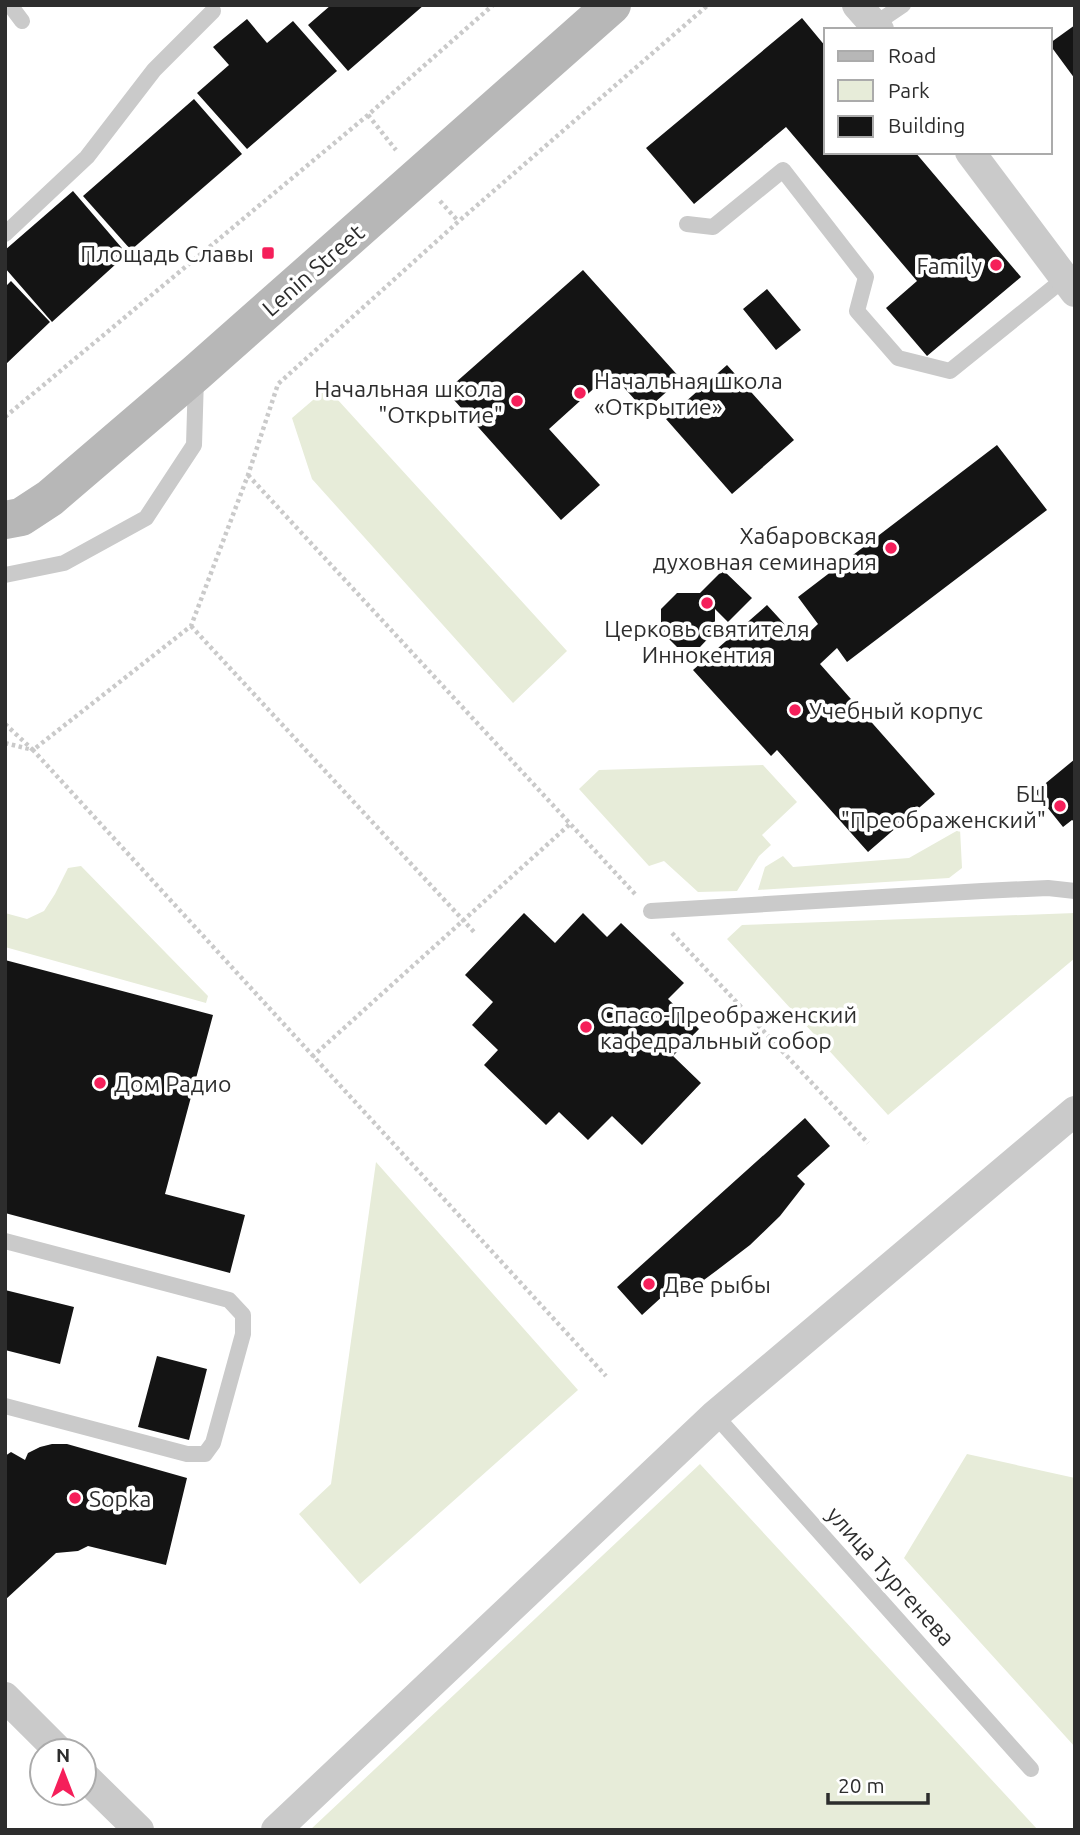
<svg xmlns="http://www.w3.org/2000/svg" width="1080" height="1835" font-family="Ubuntu,sans-serif">
  <style>
    .green { fill: #e7ecd9 }
    .building { fill: #141414 }
    .lines { fill: none; stroke-linecap: round; stroke-linejoin: round }
    .path { stroke: #cacaca; stroke-width: 4.5; stroke-dasharray: 3.5 3.5; stroke-linecap: butt }
    .lane { stroke: #cacaca; stroke-width: 16 }
    .street { stroke: #cacaca; stroke-width: 30 }
    .secondary { stroke: #b7b7b7; stroke-width: 38 }
    .poi-dot { fill: #f51f5a; stroke: #fff; stroke-width: 2.5 }
    .labels { text-anchor: middle; dominant-baseline: central; stroke-width: 7; stroke-linejoin: round; paint-order: stroke }
    .poi-label { font-size: 23px; fill: #2d2d2d; stroke: #fff; text-anchor: start }
    .street-label { font-size: 23px; fill: #2d2d2d; stroke: #fff }
  </style>
  <rect width="100%" height="100%" fill="#fff"/>
  <path class="green" d="M327,388L567,651L513,703L312,479L292,418Z
    M763,765L797,802L762,835L771,845L759,856L737,891L698,892L664,861L649,866L579,789L599,770Z
    M960,829L962,868L949,878L758,890L765,867L783,856L793,867L909,858Z
    M81,866L208,996L206,1003L5,947V913L27,919L44,911L55,894L68,868Z
    M1075,913V958L888,1115L727,939L742,925Z
    M376,1162L578,1390L360,1584L299,1514L331,1484Z
    M967,1454L1075,1478V1747L904,1558Z
    M700,1464L1038,1830H310Z"/>
  <path class="building" d="M331,5H424L348,71L308,25Z
    M802,18L826,47V152H915L1021,277L927,356L886,308L917,281L786,127L694,204L646,148Z
    M247,19L267,43L293,21L337,71L247,149L197,93L229,65L213,47Z
    M1075,25V79L1050,45V43Z
    M194,99L242,154L131,250L83,196Z
    M73,191L127,254L52,322L5,268V250Z
    M583,270L681,379L645,411L611,373L549,429L600,485L561,520L446,391Z
    M11,281L50,322L5,365V287Z
    M767,289L801,330L776,350L743,309Z
    M727,365L794,440L732,494L666,419Z
    M997,445L1047,510L847,662L837,648L820,664L935,794L868,852L777,750L771,756L693,670L767,605L800,641L818,624L798,597Z
    M723,570L752,598L728,622L715,609V631L700,647H677L661,631V609L677,593H700Z
    M1075,759V822L1072,820L1063,827L1035,792Z
    M524,913L555,943L583,913L607,937L621,923L684,983L668,999L699,1029L673,1056L701,1083L642,1145L612,1116L588,1140L559,1112L546,1125L484,1065L498,1050L472,1025L493,1002L465,975Z
    M5,960L213,1015L165,1194L245,1215L230,1273L5,1213Z
    M805,1118L830,1146L797,1176L805,1184L780,1216L750,1245L716,1271L685,1294L676,1284L642,1315L617,1287Z
    M5,1290L74,1307L60,1364L5,1350Z
    M157,1356L207,1369L189,1440L138,1427Z
    M52,1444H67L187,1478L166,1565L88,1546L78,1551L56,1553L5,1600V1456L11,1452L25,1460L28,1453L40,1447Z"/>
  <g class="lines">
    <path class="path" d="M368,115L396,150
      M440,201L458,221
      M5,417L368,115L493,5
      M248,475L635,894
      M191,626L475,933
      M5,724L33,750L191,626L248,475L278,384L459,221L708,5
      M5,743L33,750L606,1376
      M672,933L868,1143
      M312,1057L570,824"/>
    <path class="lane" d="M10,5L22,21
      M875,24L903,5
      M687,224L713,227L783,170L866,277L857,311L898,358L950,371L1064,279
      M5,234L87,157L154,70L213,11
      M5,575L64,563L146,518L194,445L196,377
      M651,911L982,891L1048,888L1075,891
      M5,1241L229,1300L243,1315V1334L213,1443L205,1454H187L5,1406
      M715,1415L1031,1769"/>
    <path class="street" d="M857,5L879,30
      M970,152L1075,292
      M5,1697L59,1751
      M84,1776L139,1830
      M276,1830L715,1415L1075,1111"/>
    <path class="secondary" d="M5,520L21,517L50,498L196,373L612,5"/>
  </g>
  <g class="poi-dot">
    <rect x="261" y="246" width="14" height="14" rx="3.5"/>
    <circle cx="996" cy="265" r="7"/>
    <circle cx="580" cy="393" r="7"/>
    <circle cx="517" cy="401" r="7"/>
    <circle cx="891" cy="548" r="7"/>
    <circle cx="707" cy="603" r="7"/>
    <circle cx="795" cy="710" r="7"/>
    <circle cx="1060" cy="806" r="7"/>
    <circle cx="586" cy="1027" r="7"/>
    <circle cx="100" cy="1083" r="7"/>
    <circle cx="649" cy="1284" r="7"/>
    <circle cx="75" cy="1498" r="7"/>
  </g>
  <g class="labels">
    <g class="poi-label">
      <text x="254" y="253" text-anchor="end">Площадь Славы</text>
      <text x="982" y="265" text-anchor="end">Family</text>
      <text x="594" y="380">Начальная школа<tspan x="594" dy="26">«Открытие»</tspan></text>
      <text x="503" y="388" text-anchor="end">Начальная школа<tspan x="503" dy="26">"Открытие"</tspan></text>
      <text x="877" y="535" text-anchor="end">Хабаровская<tspan x="877" dy="26">духовная семинария</tspan></text>
      <text x="707" y="628" text-anchor="middle">Церковь святителя<tspan x="707" dy="26">Иннокентия</tspan></text>
      <text x="809" y="710">Учебный корпус</text>
      <text x="1046" y="793" text-anchor="end">БЦ<tspan x="1046" dy="26">"Преображенский"</tspan></text>
      <text x="600" y="1014">Спасо-Преображенский<tspan x="600" dy="26">кафедральный собор</tspan></text>
      <text x="114" y="1083">Дом Радио</text>
      <text x="663" y="1284">Две рыбы</text>
      <text x="89" y="1498">Sopka</text>
    </g>
    <g class="street-label">
      <text transform="translate(313 270) rotate(-41)">Lenin Street</text>
      <text transform="translate(891 1576) rotate(48)">улица Тургенева</text>
    </g>
  </g>
  <rect width="1080" height="1835" fill="none" stroke="#2d2d2d" stroke-width="14"/>
  <rect x="824" y="28" width="228" height="126" fill="#ffffff" stroke="#ababab" stroke-width="2"/>
  <rect x="838" y="51" width="35" height="10" fill="#b7b7b7" stroke="#ababab" stroke-width="2"/>
  <text x="888" y="63" font-size="21" fill="#2d2d2d">Road</text>
  <rect x="838" y="80" width="35" height="21" fill="#e7ecd9" stroke="#ababab" stroke-width="2"/>
  <text x="888" y="98" font-size="21" fill="#2d2d2d">Park</text>
  <rect x="838" y="116" width="35" height="21" fill="#141414" stroke="#ababab" stroke-width="2"/>
  <text x="888" y="133" font-size="21" fill="#2d2d2d">Building</text>
  <g transform="translate(63 1772)"><circle r="33" fill="#ffffff" stroke="#ababab" stroke-width="2"/>
  <path d="M0-5L12 26L0 18L-12 26Z" fill="#f51f5a"/>
  <text y="-10" font-size="19" font-weight="bold" text-anchor="middle" fill="#2d2d2d">N</text>
  </g>
  <path d="M828 1793v10h100v-10" fill="none" stroke="#2d2d2d" stroke-width="3.5"/>
  <text x="838" y="1793" font-size="21" fill="#2d2d2d" stroke="#ffffff" stroke-width="5" paint-order="stroke">20 m</text>
</svg>
